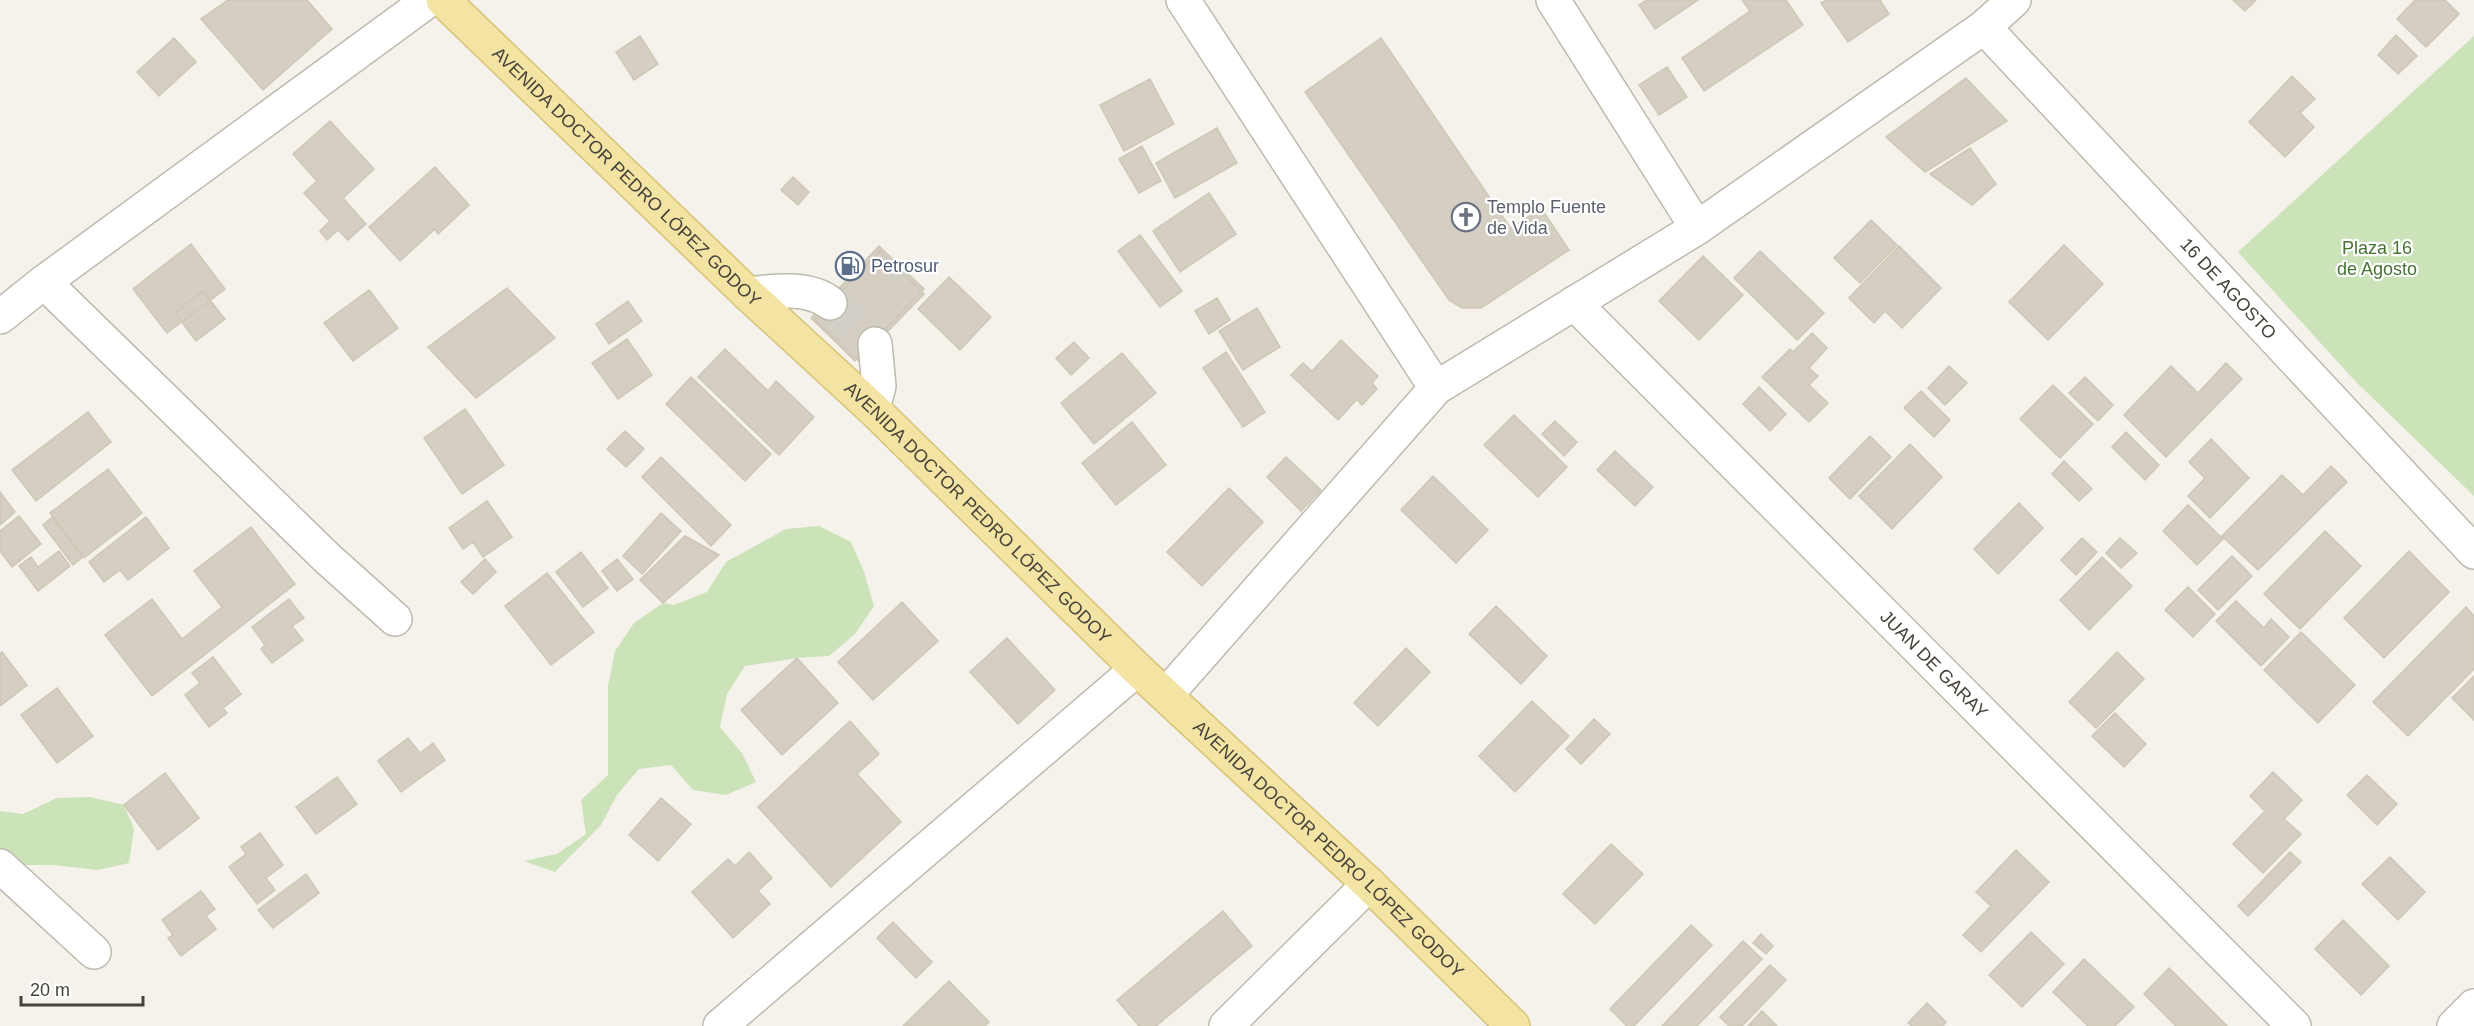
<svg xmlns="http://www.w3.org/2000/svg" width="2474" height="1026" font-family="Arial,sans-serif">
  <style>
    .green { fill: #cce3b9 }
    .building { fill: #d4cfc2; stroke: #cec7b6; stroke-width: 1.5 }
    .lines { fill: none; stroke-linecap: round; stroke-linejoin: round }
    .minor-tunnel { stroke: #d1cfc8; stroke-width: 33; stroke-dasharray: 33 16; stroke-linecap: butt }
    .minor-casing { stroke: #bebaae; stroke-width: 36 }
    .major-casing { stroke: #d7c376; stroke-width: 36 }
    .minor { stroke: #fff; stroke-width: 33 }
    .major { stroke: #f3e4a4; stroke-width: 33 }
    .labels { text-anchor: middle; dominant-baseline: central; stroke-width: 4.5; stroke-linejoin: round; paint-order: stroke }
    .street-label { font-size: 18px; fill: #47433a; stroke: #fff }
    .worship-label { font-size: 18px; fill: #5b616d; stroke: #fff; text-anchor: start }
    .park-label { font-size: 18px; fill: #457333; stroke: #fff }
    .service-label { font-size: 18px; fill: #4e5e75; stroke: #fff; text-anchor: start }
  </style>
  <rect width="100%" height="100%" fill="#f4f2eb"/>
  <path class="green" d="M2474,36V496L2355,381L2238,252Z
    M819,526L851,542L864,572L874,606L855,634L829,656L797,658L745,666L727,694L720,727L742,753L756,782L726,795L693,790L671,765L639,769L617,795L601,825L555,872L524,861L557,854L586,834L581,800L608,775V686L615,651L634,623L663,603L674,605L707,592L726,562L786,529Z
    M90,797L124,805L134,829L129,863L98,870L52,865H20L0,869V811L23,814L57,798Z"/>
  <path class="building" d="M228,0H307L332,29L263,90L201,19Z
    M1647,0H1698L1655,29L1639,5Z
    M1742,0H1786L1803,25L1704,91L1682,58L1750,11Z
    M1826,0H1880L1889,14L1848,42L1821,3Z
    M2233,0H2256L2245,11Z
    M2415,0H2445L2459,14L2426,47L2397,19Z
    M2396,35L2417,56L2398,74L2378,55Z
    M640,36L658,64L634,80L616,52Z
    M174,38L196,62L159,96L137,72Z
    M1381,38L1511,229L1541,208L1569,250L1481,308H1462L1449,300L1305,92Z
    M1667,67L1687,97L1659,115L1639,85Z
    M2292,76L2315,99L2300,113L2314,127L2285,157L2249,122Z
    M1966,78L2007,121L1925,172L1886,137Z
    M1150,79L1174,124L1124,151L1100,105Z
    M330,121L374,169L343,198L366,224L348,240L338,230L327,240L320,231L330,221L304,193L317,181L293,154Z
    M1217,128L1237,163L1175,198L1156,163Z
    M1142,146L1161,181L1139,193L1119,159Z
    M1970,148L1996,184L1972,205L1930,174Z
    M435,167L469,205L438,234L435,229L400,261L369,227Z
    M793,177L809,192L798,205L781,190Z
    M1209,193L1236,234L1180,272L1153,231Z
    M1871,220L1897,245L1860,283L1834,258Z
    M1140,235L1182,291L1160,307L1118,251Z
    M191,244L225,289L167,333L133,289Z
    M2064,245L2103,284L2048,340L2009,302Z
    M879,246L924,289L855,361L811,318Z
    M1899,246L1941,288L1902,328L1885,311L1874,323L1849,298Z
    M880,251L924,294L859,361L815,319Z
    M1760,251L1824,313L1797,340L1734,278Z
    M1703,256L1743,295L1699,340L1659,301Z
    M949,277L991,317L960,350L918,309Z
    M507,288L555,338L476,398L428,347Z
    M369,290L398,328L353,361L324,323Z
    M203,291L225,319L196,341L175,313Z
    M1217,298L1230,320L1209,334L1195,311Z
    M628,301L642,321L609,344L596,324Z
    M1257,308L1280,347L1243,370L1219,331Z
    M1812,333L1827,348L1809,368L1818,376L1809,385L1828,403L1809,422L1762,377L1790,349L1793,352Z
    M627,339L652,375L618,399L592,363Z
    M1341,340L1378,376L1372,383L1377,389L1362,405L1357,399L1338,420L1291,375L1303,363L1312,371Z
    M1074,342L1089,358L1071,375L1056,358Z
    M725,349L768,391L776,381L814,417L779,455L698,377Z
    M1226,352L1265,412L1243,427L1203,368Z
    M1122,353L1156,393L1094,444L1061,403Z
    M2226,363L2242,379L2166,457L2124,415L2171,366L2198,393Z
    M1949,366L1967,383L1945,405L1928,388Z
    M691,377L771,454L745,481L666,404Z
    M2085,377L2113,405L2098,421L2069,393Z
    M2053,385L2093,424L2060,458L2020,419Z
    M1759,387L1786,414L1770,431L1743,404Z
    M1921,391L1950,420L1934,437L1904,408Z
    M465,409L504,465L462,494L424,438Z
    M88,412L111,442L36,501L12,470Z
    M1514,415L1567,467L1538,497L1484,445Z
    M1555,421L1577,442L1564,456L1542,434Z
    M1132,422L1166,465L1116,505L1082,463Z
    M625,431L644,449L626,467L607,449Z
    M2126,432L2159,465L2145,480L2112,447Z
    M1870,436L1891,457L1850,499L1829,478Z
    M2211,439L2249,478L2210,518L2188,496L2205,478L2189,462Z
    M1910,444L1942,477L1892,529L1859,496Z
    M1615,451L1653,487L1635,506L1597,470Z
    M661,457L731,525L711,546L642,477Z
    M1286,457L1321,490L1301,511L1267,477Z
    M2064,461L2092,489L2079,501L2052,474Z
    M2331,466L2347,482L2258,570L2222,536L2282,475L2303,495Z
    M108,469L142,513L84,558L50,513Z
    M1433,476L1488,530L1456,563L1401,510Z
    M1229,488L1263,522L1202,586L1167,552Z
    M0,492L15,512L0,525Z
    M487,501L512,537L483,557L473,542L463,549L449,528Z
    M2019,503L2043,528L1998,574L1974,549Z
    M2188,505L2223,539L2197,565L2163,531Z
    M661,513L681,531L642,574L623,556Z
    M19,516L41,544L12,567L0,551V531Z
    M52,517L83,557L73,565L43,525Z
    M146,517L169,548L128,580L120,570L104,582L89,562Z
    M251,527L295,584L152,696L105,635L152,599L182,639L222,607L194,571Z
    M2325,531L2361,566L2300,629L2264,594Z
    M685,536L719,555L663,603L640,580Z
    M2082,538L2097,552L2076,575L2061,560Z
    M2120,538L2137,553L2121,568L2106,553Z
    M59,551L70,566L38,591L19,566L31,557L38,567Z
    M2409,551L2449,592L2384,658L2344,618Z
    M581,552L608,588L583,607L556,572Z
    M2232,556L2252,576L2218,610L2198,590Z
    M2102,557L2132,586L2089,630L2060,600Z
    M485,559L496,572L473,594L461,582Z
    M617,559L633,579L617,591L602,571Z
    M547,573L594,632L551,665L505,606Z
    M2188,587L2215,614L2193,637L2165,610Z
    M289,599L304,618L292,626L303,640L272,663L261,649L265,645L252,627Z
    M2236,601L2264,628L2271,619L2289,637L2261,666L2216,621Z
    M902,602L938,641L873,700L838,662Z
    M1496,606L1547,656L1521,684L1469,634Z
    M2466,607L2474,616V669L2408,736L2373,702Z
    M2301,632L2355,685L2318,723L2264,670Z
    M1007,638L1055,690L1018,724L970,672Z
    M1406,648L1430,672L1378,726L1354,703Z
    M2,652L27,685L0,706V654Z
    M2117,652L2144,679L2096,728L2069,702Z
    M213,657L241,694L223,708L227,713L209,727L185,695L200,683L192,673Z
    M797,658L838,703L782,755L741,710Z
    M2474,676V720L2452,698Z
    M57,688L93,736L57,763L21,715Z
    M1532,701L1569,736L1515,792L1479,756Z
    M2115,713L2146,744L2124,767L2092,736Z
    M1594,719L1610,734L1581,764L1566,749Z
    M850,721L879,754L857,774L901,822L831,887L758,807Z
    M408,738L420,753L433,743L445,760L401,792L378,761Z
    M2273,772L2302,800L2284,819L2301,834L2263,873L2233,844L2265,811L2250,796Z
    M165,773L199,818L158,850L124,805Z
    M2367,775L2397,804L2377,825L2347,795Z
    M337,777L357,804L316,834L296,807Z
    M661,798L691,824L658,861L629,835Z
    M260,833L283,865L266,878L275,890L257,904L229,867L246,854L241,847Z
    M1611,844L1643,874L1595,924L1563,894Z
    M2016,850L2049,882L1981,952L1963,935L1991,906L1976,892Z
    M749,852L772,878L758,891L770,904L733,938L692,892L728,859L735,866Z
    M2290,852L2301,862L2248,916L2238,906Z
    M2390,857L2425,892L2398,920L2362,884Z
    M306,874L319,893L273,928L258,910Z
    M201,891L215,909L206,916L216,929L181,956L168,938L173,935L162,920Z
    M1223,911L1252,946L1156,1026H1139L1117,1000Z
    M2343,920L2389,966L2361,995L2315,949Z
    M893,922L932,962L916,978L877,938Z
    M1691,925L1712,945L1634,1026H1627L1610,1009Z
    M2031,932L2064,964L2022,1007L1989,975Z
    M1761,934L1773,946L1766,954L1753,943Z
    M1743,941L1762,959L1697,1026H1662Z
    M2084,959L2134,1007L2115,1026H2088L2053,992Z
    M1770,965L1786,980L1742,1026H1729L1720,1017Z
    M2169,968L2227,1026H2176L2144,994Z
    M949,981L989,1022L985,1026H903Z
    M1927,1003L1946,1022L1943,1026H1912L1908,1023Z
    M1762,1011L1777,1026H1748Z"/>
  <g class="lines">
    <path class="minor-tunnel" d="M830,303L875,344"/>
    <g class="minor-casing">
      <g id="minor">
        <path d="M1183,0L1436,388"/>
        <path d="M1553,0L1697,228"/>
        <path id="s1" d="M1984,27L2474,552"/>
        <path d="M44,282L327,558L395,619"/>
        <path d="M748,294C773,291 809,286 830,303"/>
        <path id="s2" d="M1574,303L2294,1026"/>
        <path d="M0,317L44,282L429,0"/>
        <path d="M873,409L879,386L875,344"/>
        <path d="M1166,695L1436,388L1697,228L1984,27L2014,0"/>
        <path d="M0,866L94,952"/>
        <path d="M720,1026L1137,669"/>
        <path d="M1226,1026L1369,884"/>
        <path d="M2454,1026L2474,1006"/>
      </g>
    </g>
    <g class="major-casing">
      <g id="major">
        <path id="s3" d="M443,0L748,294L873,409L1137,669L1369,884L1513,1026"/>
      </g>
    </g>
    <use href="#minor" class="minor"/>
    <use href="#major" class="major"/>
  </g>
  <defs>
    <g id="church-ring" transform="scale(1.5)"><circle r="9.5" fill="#fff" stroke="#6b7280" stroke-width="1.5"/><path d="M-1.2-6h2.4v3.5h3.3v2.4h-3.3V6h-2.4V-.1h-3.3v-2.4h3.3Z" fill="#6b7280"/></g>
    <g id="fuel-ring" transform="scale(1.5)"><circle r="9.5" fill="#fff" stroke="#5c6f8a" stroke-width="1.5"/><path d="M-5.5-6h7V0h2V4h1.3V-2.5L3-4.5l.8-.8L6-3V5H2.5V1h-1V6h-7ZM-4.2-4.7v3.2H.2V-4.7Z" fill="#5c6f8a"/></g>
  </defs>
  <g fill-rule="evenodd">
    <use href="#church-ring" x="1466" y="217"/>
    <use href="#fuel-ring" x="850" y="266"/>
  </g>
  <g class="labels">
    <g class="street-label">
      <text stroke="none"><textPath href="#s3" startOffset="255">AVENIDA DOCTOR PEDRO LÓPEZ GODOY</textPath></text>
      <text stroke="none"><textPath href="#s1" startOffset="358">16 DE AGOSTO</textPath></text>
      <text stroke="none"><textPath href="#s3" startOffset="741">AVENIDA DOCTOR PEDRO LÓPEZ GODOY</textPath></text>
      <text stroke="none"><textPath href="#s2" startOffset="510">JUAN DE GARAY</textPath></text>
      <text stroke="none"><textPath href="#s3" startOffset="1227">AVENIDA DOCTOR PEDRO LÓPEZ GODOY</textPath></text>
    </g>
    <g class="worship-label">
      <text x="1487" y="207">Templo Fuente<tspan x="1487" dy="21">de Vida</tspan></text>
    </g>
    <g class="park-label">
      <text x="2377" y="248">Plaza 16<tspan x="2377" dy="21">de Agosto</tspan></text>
    </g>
    <g class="service-label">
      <text x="871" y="266">Petrosur</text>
    </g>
  </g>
  <path d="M21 996v9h122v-9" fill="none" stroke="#47433a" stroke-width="3"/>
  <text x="30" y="996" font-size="18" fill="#47433a" stroke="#ffffff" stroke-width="4.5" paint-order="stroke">20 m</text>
</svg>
